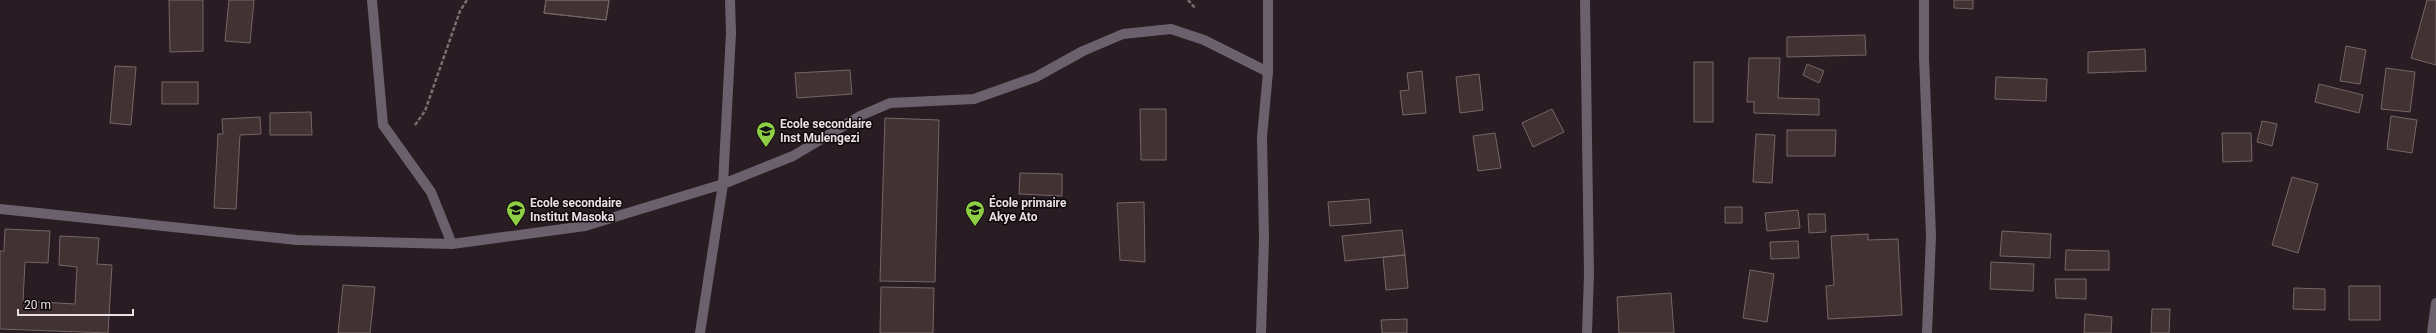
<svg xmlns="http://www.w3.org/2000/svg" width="2436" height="333" font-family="Roboto,sans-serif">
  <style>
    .building { fill: #423233; stroke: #766 }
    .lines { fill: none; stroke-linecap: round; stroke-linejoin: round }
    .path { stroke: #796e73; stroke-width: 2.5; stroke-dasharray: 4 2; stroke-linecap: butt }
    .minor { stroke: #6b616d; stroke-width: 10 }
    .labels { text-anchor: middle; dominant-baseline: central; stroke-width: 3; stroke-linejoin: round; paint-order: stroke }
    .poi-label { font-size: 12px; font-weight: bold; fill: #e9e0e4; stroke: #0e080b; text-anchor: start }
  </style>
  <rect width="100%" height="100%" fill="#291c22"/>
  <path class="building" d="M169,0H203V51L170,52Z
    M229,0H254L250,43L225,41Z
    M546,0H609L606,20L544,13Z
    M546,0H609L606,20L544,13Z
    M1954,0H1973V9L1954,8Z
    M2427,0H2436V65L2411,58Z
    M1865,35L1866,55L1787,57V37Z
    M2346,46L2366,50L2360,84L2340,81Z
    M2145,49L2146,71L2088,73V52Z
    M1749,58H1780L1778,98L1819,99V115L1754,113V102H1747Z
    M1694,62H1713V122H1694Z
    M1807,64L1824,71L1819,83L1803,75Z
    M115,66L136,67L131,125L110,123Z
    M2386,68L2415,72L2410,112L2381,109Z
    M850,70L852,94L797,98L795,73Z
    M1422,71L1426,113L1403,115L1400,91L1409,90L1407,73Z
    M1479,74L1483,110L1460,113L1456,77Z
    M1996,77L2047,79L2046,101L1995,99Z
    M162,82H198V104H162Z
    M2319,84L2363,95L2359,113L2315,102Z
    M1140,109H1166V160H1141Z
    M1552,109L1564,132L1533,147L1522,123Z
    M311,112L312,135H270V113Z
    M2391,116L2417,120L2412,153L2387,149Z
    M260,117L261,134L240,135L236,209L214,208L218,134H223L222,119Z
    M885,118L939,120L935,282L880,281Z
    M2262,121L2277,124L2272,146L2257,142Z
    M1787,130H1836L1835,156H1787Z
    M1495,133L1501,168L1478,171L1473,136Z
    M2222,133H2251L2252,161L2223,162Z
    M1756,134L1775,135L1772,183L1753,182Z
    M1020,173L1062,174V196L1019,194Z
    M2292,177L2318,184L2298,253L2272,245Z
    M1369,199L1371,223L1330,226L1328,202Z
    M1144,202L1145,262L1120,260L1117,203Z
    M1725,207H1742V223H1725Z
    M1798,210L1800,228L1767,231L1765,213Z
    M1808,214H1825L1826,232L1809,233Z
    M5,229L50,231L48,263L25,262L23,301L75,304L77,267L59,265L60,236L99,238L97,264L112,265L108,333L0,329V251H4Z
    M1402,230L1405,255L1345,261L1342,236Z
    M2002,231L2051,234L2050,258L2000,256Z
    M1868,234V240L1898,239L1902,315L1828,319L1826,286L1834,285L1831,236Z
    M1798,241L1799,258L1771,259L1770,242Z
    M2066,250L2109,251V270H2065Z
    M1405,255L1408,288L1386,290L1383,257Z
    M1991,262L2034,264L2033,291L1990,289Z
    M1750,270L1774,274L1767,322L1743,318Z
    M2055,279H2086V299L2056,298Z
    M343,285L375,287L370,333H338Z
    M2349,286H2380V320H2349Z
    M881,287L934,288L933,333H880Z
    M2294,288L2325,289V310L2293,309Z
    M1671,293L1674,333H1619L1617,297Z
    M2152,309H2170L2169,333H2151Z
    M2085,314L2112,317L2111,333H2084Z
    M1407,319V333H1382L1381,320Z"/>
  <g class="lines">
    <path class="path" d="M1188,0L1195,8
      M415,125L425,111L460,11L467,0"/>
    <path class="minor" d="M372,0L383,125L431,192L452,244
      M1585,0L1589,274L1587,333
      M1924,0V57L1931,236L1927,333
      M0,209L297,240L452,244L585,226L723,184L793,156L860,116L890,103L974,99L1036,77L1083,51L1123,34L1171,29L1204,40L1268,72
      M700,333L723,184L731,33L730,0
      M1261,333L1264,239L1262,137L1268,72V0
      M2432,333L2436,303"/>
  </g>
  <defs>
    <g id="school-pin" transform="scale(1)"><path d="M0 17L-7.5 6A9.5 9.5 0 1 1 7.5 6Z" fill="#8dce44" stroke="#0e080b"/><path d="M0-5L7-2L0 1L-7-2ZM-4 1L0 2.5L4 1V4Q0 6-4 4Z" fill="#111"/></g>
  </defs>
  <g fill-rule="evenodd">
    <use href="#school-pin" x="766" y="131"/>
    <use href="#school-pin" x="516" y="210"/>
    <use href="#school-pin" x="975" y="210"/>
  </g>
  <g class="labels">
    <g class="poi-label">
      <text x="780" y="124">Ecole secondaire<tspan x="780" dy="14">Inst Mulengezi</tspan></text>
      <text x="530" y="203">Ecole secondaire<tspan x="530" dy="14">Institut Masoka</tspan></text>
      <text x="989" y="203">École primaire<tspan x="989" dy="14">Akye Ato</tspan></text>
    </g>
  </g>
  <path d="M18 309v6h115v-6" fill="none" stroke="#e9e0e4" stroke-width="2"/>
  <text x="24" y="309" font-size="12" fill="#e9e0e4" stroke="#0e080b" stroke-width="3" paint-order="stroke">20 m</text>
</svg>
